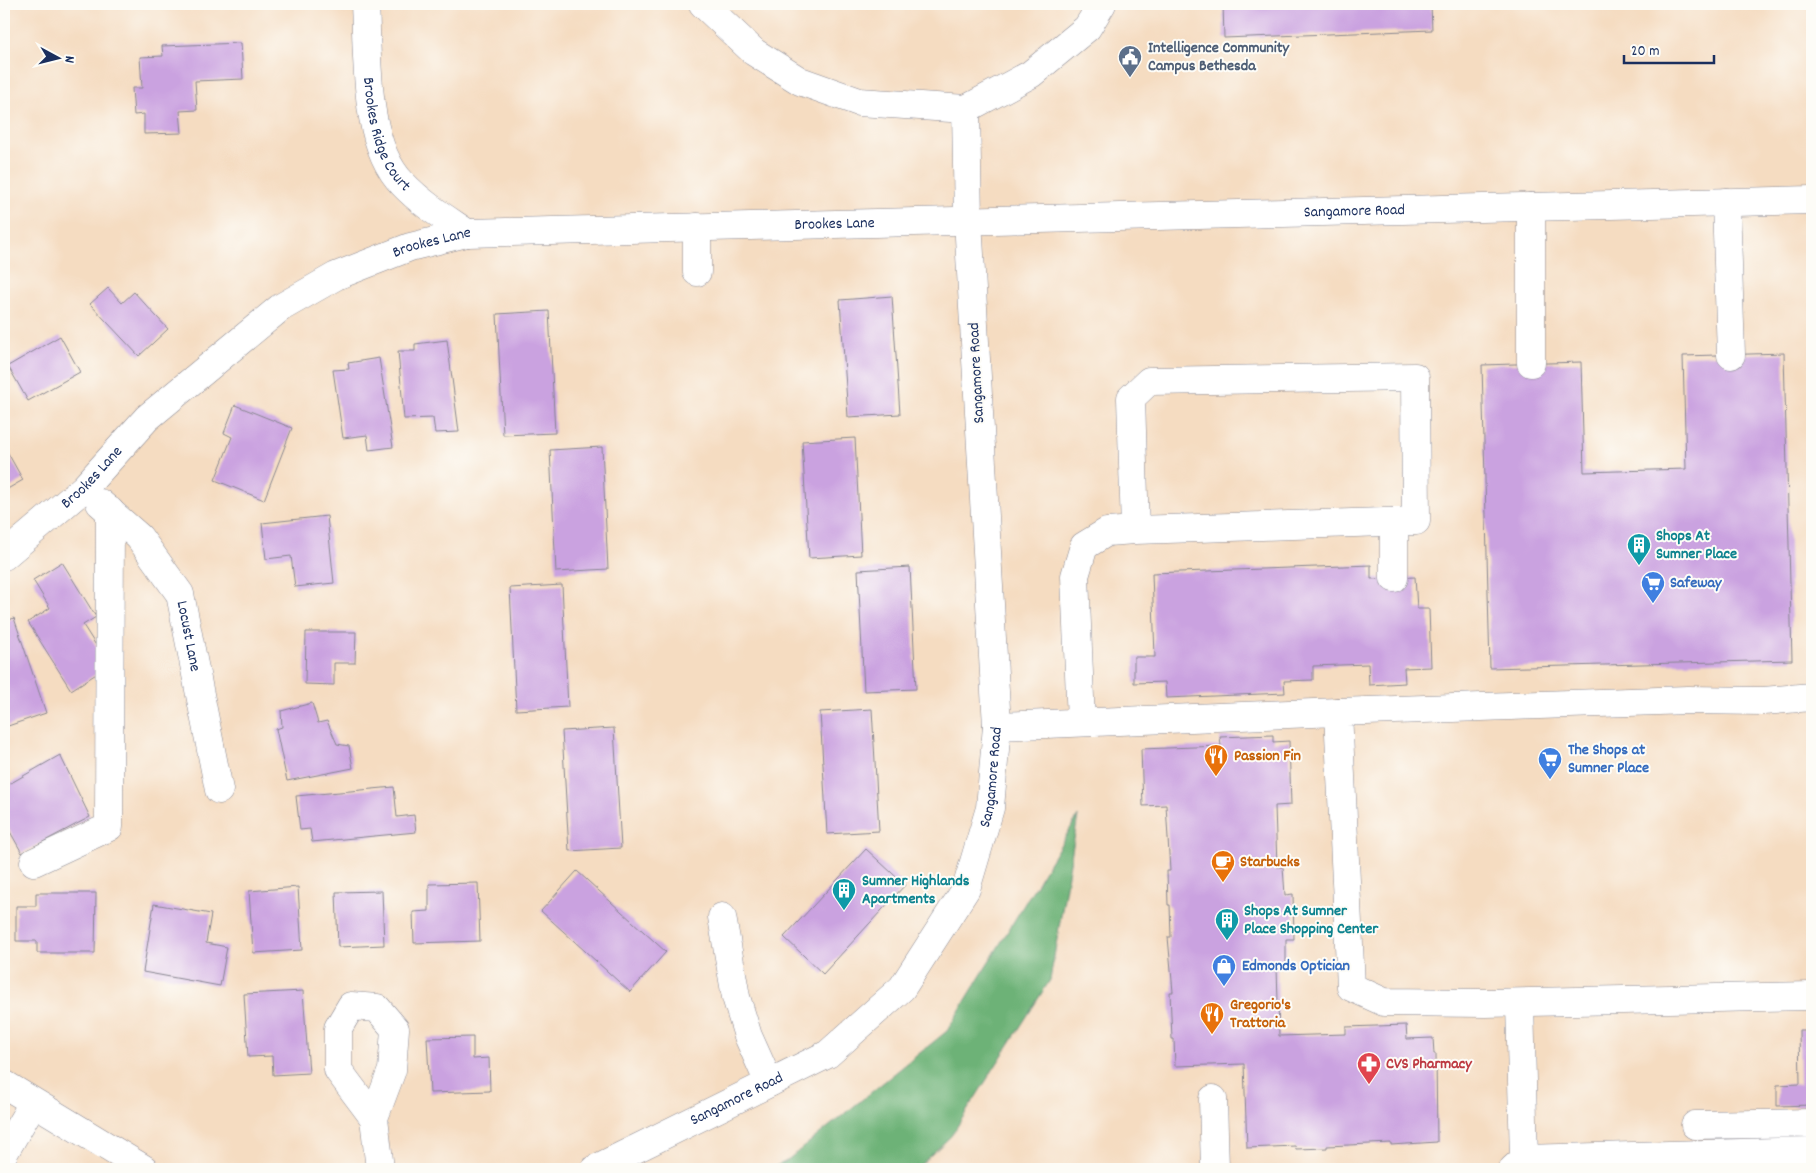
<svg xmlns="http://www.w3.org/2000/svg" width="1816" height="1173" font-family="Dekko,sans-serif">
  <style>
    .forest { fill: #6db277; stroke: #44706a }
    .building { fill: #caa2e0 }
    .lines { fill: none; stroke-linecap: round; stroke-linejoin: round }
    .minor-casing { stroke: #888690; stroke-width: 29 }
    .minor { stroke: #fff; stroke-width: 28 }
    .labels { text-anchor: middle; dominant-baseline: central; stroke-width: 4; stroke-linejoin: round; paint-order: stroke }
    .service-label { font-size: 16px; font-weight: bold; fill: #4e5e75; stroke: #fdfcf7; text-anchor: start }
    .street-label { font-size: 16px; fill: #1b2f5e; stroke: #fdfcf7 }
    .culture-label { font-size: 16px; font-weight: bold; fill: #0d838f; stroke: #fdfcf7; text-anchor: start }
    .shop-label { font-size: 16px; font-weight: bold; fill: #366cbe; stroke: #fdfcf7; text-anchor: start }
    .food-label { font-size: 16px; font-weight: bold; fill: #c56008; stroke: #fdfcf7; text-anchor: start }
    .health-label { font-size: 16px; font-weight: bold; fill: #be3a42; stroke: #fdfcf7; text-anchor: start }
  </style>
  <rect width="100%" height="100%" fill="#fdfcf7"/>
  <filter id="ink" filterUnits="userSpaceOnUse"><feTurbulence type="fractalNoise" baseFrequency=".02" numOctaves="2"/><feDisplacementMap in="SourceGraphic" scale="10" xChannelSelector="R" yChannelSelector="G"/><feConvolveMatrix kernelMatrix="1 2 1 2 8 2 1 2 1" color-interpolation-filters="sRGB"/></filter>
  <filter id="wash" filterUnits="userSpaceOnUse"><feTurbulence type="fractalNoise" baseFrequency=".0096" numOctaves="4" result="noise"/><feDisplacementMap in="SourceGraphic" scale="20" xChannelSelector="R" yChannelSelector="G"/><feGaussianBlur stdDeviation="1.12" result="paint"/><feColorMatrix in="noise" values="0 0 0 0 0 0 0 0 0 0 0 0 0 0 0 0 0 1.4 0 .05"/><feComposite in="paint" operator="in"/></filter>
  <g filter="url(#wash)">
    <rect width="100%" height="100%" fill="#f5dcc1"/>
    <path class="forest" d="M1078,816L1050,980L951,1136L916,1169H769L785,1162L947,1031Z"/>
    <g id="blocks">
      <path class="building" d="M1223,4H1431L1432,30L1224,38Z
        M241,43L243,79L195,81L197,110L180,111L182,133L144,134V114L134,115L132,88H142L140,57L163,56L162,46Z
        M108,288L122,303L134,292L168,329L139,356L90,304Z
        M892,296L900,414L848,417L840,300Z
        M549,311L555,433L503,435L497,314Z
        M60,336L80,372L28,401L8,366Z
        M447,340L459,432L435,433L433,418L404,419L398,351H415V344Z
        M1784,353L1792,660L1490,668L1482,365L1581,362L1584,472L1686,469L1683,356Z
        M379,358L393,447L369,450L367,435L343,438L333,370L349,369L348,363Z
        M235,405L292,428L264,500L215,480L232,437L224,433Z
        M855,438L861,555L809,558L802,441Z
        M4,446L23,480L4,491Z
        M602,447L608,569L556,572L550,450Z
        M327,516L334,583L295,587L291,556L266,559L262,523Z
        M62,562L96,617L83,625L109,666L71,690L28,622L50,608L33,580Z
        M1371,565V579L1415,577L1417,609H1429L1431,667L1404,668L1405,683L1369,685L1368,664L1313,666V680L1284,681L1285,693L1166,698L1165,682L1134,683V657H1155L1152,573Z
        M910,567L916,689L864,691L858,570Z
        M562,585L568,707L516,710L510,588Z
        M14,618L46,713L8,726L4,716V622Z
        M306,632H356L355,663H334V685L305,684Z
        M312,703L318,723L327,721L337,744L349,746L353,768L287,781L276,729L282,727L281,711Z
        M872,709L879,831L827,834L820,712Z
        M614,728L621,848L569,851L562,731Z
        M1273,735V742L1289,741L1291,805L1275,806L1277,867H1283L1285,895L1293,894L1294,939H1286V966L1277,967L1279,1036L1346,1034V1027L1406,1025L1407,1039L1433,1038L1434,1054H1436L1437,1142L1391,1145V1143L1327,1146V1148L1296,1149L1295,1146L1247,1148L1244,1064L1175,1066L1174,1039H1172L1170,992H1173L1168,937H1171L1170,905H1168L1167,871H1170L1166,805L1143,806L1141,749L1221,746L1220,737Z
        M60,755L90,817L22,853L4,821V787Z
        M394,787L397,817L414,815L416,832L312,842L310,829L300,830L296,796Z
        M866,849L905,885L823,974L784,937Z
        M577,871L666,952L630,992L541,911Z
        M478,883L480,941L414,943L413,912L429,911V884Z
        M298,887L302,950L253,953L249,891Z
        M382,891L384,945L338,947L336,892Z
        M36,893H96L95,953H37V941H16V906H36Z
        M154,904L211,914L206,943L227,947L220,986L143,972Z
        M303,991L309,1073L273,1075L272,1056L248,1057L244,994Z
        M1799,1030H1812V1105L1777,1106V1085L1800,1084Z
        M473,1037V1059L489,1058L490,1091L430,1093L427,1038Z"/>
    </g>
  </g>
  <g filter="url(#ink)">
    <use href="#blocks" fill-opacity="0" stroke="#888690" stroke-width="1"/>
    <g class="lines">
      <g class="minor-casing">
        <g id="minor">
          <path id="s1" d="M365,4C368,57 363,144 403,184C422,204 445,218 467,233"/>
          <path d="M966,109L1031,74L1087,28L1102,4"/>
          <path d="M1726,202L1731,355"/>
          <path d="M1531,207V363"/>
          <path d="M697,227V272"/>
          <path id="s2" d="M100,503L139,537L180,594L219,790"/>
          <path id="s3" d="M4,556L84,488L147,418L280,308L336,276L410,247L467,233L1812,200"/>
          <path d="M1394,578V522"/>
          <path d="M1812,697L1763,701L1688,700L1338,712L1351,987L1384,1002L1485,1003L1812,996"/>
          <path d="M1081,722L1075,576L1084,546L1107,532L1135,530L1416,521L1415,377L1149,381L1131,398L1135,530"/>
          <path d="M997,726L1338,712"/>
          <path d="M34,862L109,827L110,511"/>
          <path d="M722,917L736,997L748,1036L769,1083"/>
          <path d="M4,1084L144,1169"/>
          <path d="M1213,1099L1215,1169"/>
          <path d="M374,1118L338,1070V1028L351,1006L377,1008L395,1029L392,1070L374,1118L380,1169"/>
          <path d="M1695,1125L1812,1123"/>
          <path d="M4,1153L33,1103"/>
          <path d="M1524,1159L1812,1151"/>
          <path id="s4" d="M595,1169L828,1054L902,988L966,889L990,808L997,726L968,220L966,109L859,102L800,81L754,52L703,4"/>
          <path d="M1513,1169L1524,1159L1520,1003"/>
        </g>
      </g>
      <use href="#minor" class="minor"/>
    </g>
  </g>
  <defs>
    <g id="civic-pin" transform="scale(1.25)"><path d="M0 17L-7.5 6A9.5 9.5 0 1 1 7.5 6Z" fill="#5c6f8a" stroke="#fdfcf7"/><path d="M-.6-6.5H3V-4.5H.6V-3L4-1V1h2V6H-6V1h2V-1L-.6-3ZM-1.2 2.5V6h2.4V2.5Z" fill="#fff"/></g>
    <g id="building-pin" transform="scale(1.25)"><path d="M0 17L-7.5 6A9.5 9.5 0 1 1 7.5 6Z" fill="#0f9aa8" stroke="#fdfcf7"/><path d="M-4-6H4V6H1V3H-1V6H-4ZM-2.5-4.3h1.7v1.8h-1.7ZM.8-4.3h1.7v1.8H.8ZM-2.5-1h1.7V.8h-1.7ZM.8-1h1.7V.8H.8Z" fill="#fff"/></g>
    <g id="supermarket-pin" transform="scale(1.25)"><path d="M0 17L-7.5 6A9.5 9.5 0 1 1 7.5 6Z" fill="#3f7fe0" stroke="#fdfcf7"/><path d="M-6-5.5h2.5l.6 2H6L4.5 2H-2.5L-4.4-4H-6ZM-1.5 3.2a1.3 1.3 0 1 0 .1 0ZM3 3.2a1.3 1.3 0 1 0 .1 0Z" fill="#fff"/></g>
    <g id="restaurant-pin" transform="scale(1.25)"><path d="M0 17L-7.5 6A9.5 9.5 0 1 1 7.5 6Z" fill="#e8710a" stroke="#fdfcf7"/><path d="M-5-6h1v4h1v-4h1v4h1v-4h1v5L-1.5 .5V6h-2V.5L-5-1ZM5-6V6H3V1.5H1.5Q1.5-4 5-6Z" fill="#fff"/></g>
    <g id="cafe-pin" transform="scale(1.25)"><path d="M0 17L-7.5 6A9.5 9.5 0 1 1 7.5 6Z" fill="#e8710a" stroke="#fdfcf7"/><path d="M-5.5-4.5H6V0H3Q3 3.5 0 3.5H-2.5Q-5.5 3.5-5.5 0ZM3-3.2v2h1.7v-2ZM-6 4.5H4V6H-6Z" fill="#fff"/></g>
    <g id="shop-pin" transform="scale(1.25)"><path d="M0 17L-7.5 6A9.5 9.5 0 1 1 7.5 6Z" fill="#3f7fe0" stroke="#fdfcf7"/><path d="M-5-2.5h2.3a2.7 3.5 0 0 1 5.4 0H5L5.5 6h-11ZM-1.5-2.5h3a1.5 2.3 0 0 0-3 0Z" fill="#fff"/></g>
    <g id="pharmacy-pin" transform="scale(1.25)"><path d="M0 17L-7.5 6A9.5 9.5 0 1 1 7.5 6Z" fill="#e0444e" stroke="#fdfcf7"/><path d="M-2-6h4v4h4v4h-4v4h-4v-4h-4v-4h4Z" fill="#fff"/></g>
  </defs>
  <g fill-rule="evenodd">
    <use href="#civic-pin" x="1130" y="57"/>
    <use href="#building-pin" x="1639" y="545"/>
    <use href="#supermarket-pin" x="1653" y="583"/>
    <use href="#restaurant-pin" x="1216" y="756"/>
    <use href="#supermarket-pin" x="1550" y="759"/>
    <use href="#cafe-pin" x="1223" y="862"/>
    <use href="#building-pin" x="844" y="890"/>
    <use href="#building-pin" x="1227" y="920"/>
    <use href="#shop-pin" x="1224" y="966"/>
    <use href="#restaurant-pin" x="1212" y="1014"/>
    <use href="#pharmacy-pin" x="1369" y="1064"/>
  </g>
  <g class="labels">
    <g class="service-label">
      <text x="1148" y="48">Intelligence Community<tspan x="1148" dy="18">Campus Bethesda</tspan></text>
    </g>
    <g class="street-label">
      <text stroke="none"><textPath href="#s1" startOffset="134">Brookes Ridge Court</textPath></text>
      <text stroke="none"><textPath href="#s3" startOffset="1462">Sangamore Road</textPath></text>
      <text stroke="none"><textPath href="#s3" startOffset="942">Brookes Lane</textPath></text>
      <text stroke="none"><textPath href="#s3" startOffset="538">Brookes Lane</textPath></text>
      <text transform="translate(977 373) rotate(-93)">Sangamore Road</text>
      <text stroke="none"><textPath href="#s3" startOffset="118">Brookes Lane</textPath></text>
      <text stroke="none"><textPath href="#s2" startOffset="165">Locust Lane</textPath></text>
      <text stroke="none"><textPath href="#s4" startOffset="592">Sangamore Road</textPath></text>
      <text stroke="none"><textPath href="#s4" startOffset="158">Sangamore Road</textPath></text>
    </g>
    <g class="culture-label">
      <text x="1656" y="536">Shops At<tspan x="1656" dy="18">Sumner Place</tspan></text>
      <text x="862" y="881">Sumner Highlands<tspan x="862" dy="18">Apartments</tspan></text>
      <text x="1244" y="911">Shops At Sumner<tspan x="1244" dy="18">Place Shopping Center</tspan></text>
    </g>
    <g class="shop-label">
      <text x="1670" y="583">Safeway</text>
      <text x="1568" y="750">The Shops at<tspan x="1568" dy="18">Sumner Place</tspan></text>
      <text x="1242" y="966">Edmonds Optician</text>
    </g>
    <g class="food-label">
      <text x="1234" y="756">Passion Fin</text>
      <text x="1240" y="862">Starbucks</text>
      <text x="1230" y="1005">Gregorio's<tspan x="1230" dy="18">Trattoria</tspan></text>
    </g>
    <g class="health-label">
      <text x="1386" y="1064">CVS Pharmacy</text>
    </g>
  </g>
  <rect width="1816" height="1173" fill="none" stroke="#fdfcf7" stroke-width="20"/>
  <g transform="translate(58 58) rotate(97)" stroke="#fdfcf7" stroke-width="4" paint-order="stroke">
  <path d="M0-4L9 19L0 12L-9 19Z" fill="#1b2f5e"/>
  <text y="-8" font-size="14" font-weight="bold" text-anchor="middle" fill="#1b2f5e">N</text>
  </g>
  <path d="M1624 55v8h90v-8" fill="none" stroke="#1b2f5e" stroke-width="2.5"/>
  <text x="1631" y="55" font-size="15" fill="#1b2f5e" stroke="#fdfcf7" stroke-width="4" paint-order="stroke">20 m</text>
</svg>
